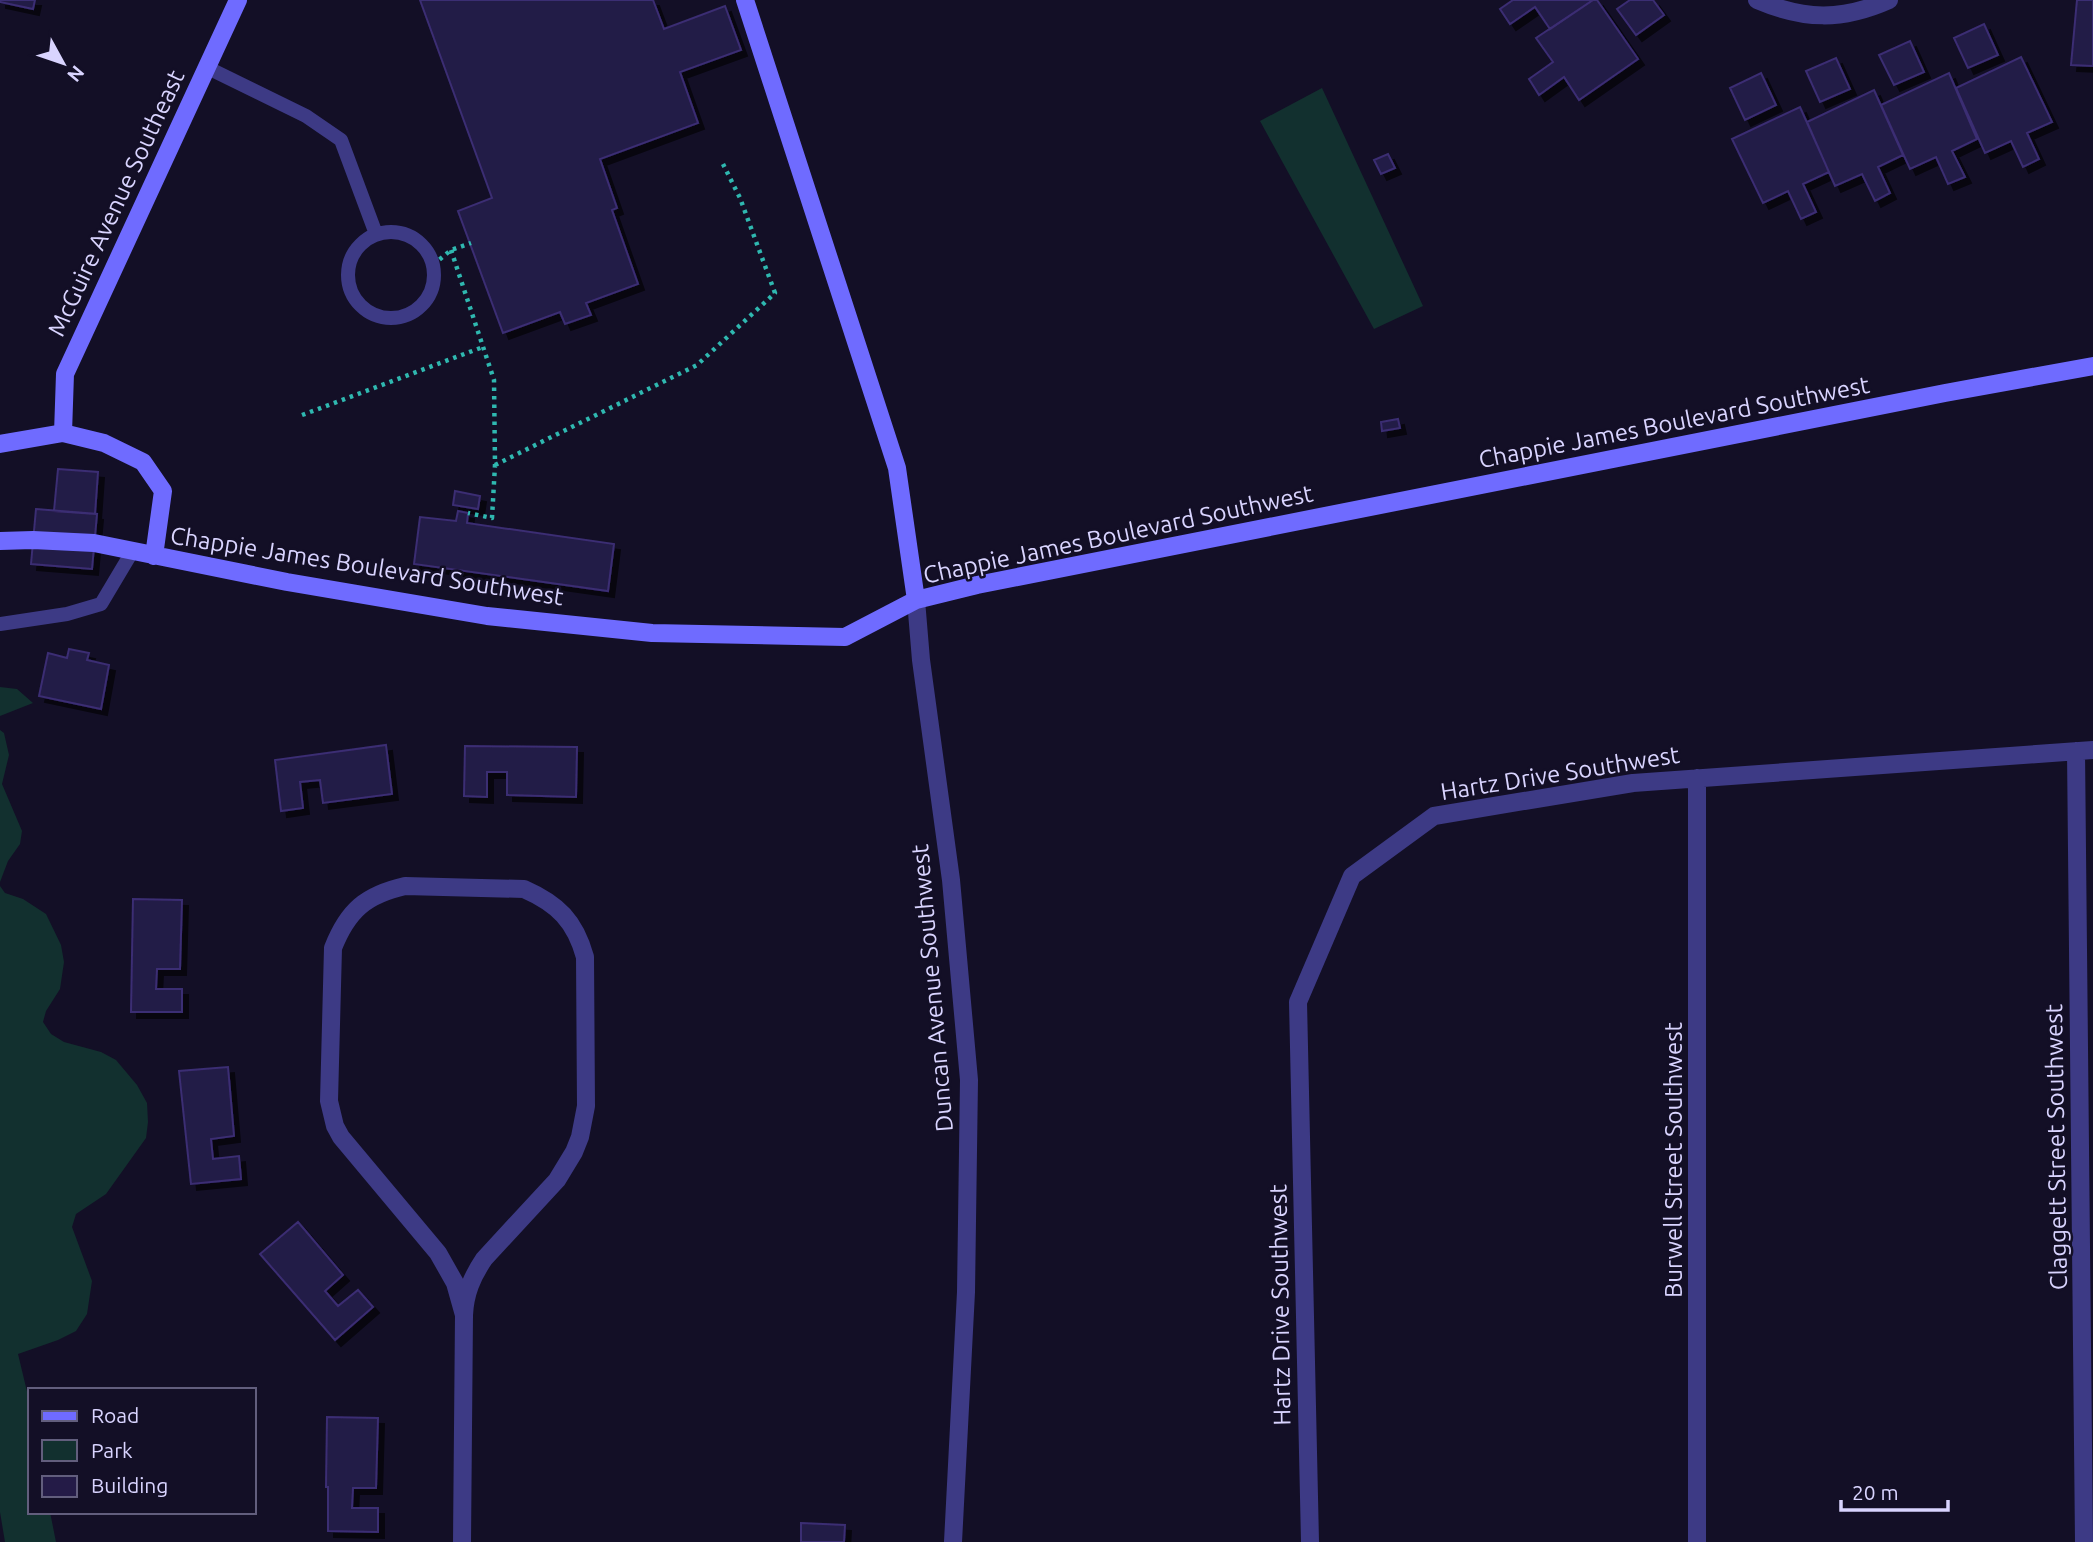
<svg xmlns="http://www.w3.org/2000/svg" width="2093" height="1542" font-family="Ubuntu,sans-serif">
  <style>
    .green { fill: #12302f }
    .building { fill: #241b47; stroke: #3b2d73; stroke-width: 2; filter: url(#shadow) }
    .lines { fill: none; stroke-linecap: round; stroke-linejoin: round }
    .path { stroke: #2fb8b0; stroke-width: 4.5; stroke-dasharray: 3.5 5; stroke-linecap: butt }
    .lane { stroke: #3d3a85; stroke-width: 14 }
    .street { stroke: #3d3a85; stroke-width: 18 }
    .secondary { stroke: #6f6bff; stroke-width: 18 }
    .labels { text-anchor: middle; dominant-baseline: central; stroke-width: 5; stroke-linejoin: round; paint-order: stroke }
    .street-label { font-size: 24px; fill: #d9d4ff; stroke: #130f26 }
  </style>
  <defs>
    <filter id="shadow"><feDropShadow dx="6" dy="6" stdDeviation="0" flood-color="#0009"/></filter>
  </defs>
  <rect width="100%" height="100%" fill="#130f26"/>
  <path class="green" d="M1322,88L1423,306L1374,329L1260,121Z
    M0,687L17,689L33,703L0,716Z
    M0,730L4,733L9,755L2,784L22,831L20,844L8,861L0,882Z
    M0,886L5,893L23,899L46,914L61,945L64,962L60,989L46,1011L43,1022L51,1034L64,1042L101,1052L116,1060L137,1085L147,1103L148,1122L146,1138L106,1194L76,1214L72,1227L92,1281L87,1314L76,1331L58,1340L18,1354L30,1404V1512H50L56,1542H5L0,1512Z"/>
  <path class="building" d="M0,0H35L33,9L0,2Z
    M420,0H653L664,29L725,6L741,50L680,72L698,123L600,159L617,208L612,210L638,284L586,303L591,315L565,324L560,312L503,333L458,211L492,198Z
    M1513,0H1593L1550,29L1535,7L1510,24L1500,9Z
    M1593,0H1597L1638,59L1579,100L1564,77L1539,95L1529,79L1553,62L1536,38Z
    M1630,0H1653L1664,15L1636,35L1617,9Z
    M2077,0H2093V66L2071,65Z
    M1984,24L1998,55L1968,68L1954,38Z
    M1910,41L1924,72L1894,85L1879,55Z
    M2021,57L2052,122L2027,133L2039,159L2023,167L2011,141L1985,153L1956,88Z
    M1836,58L1850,89L1820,102L1806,71Z
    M1761,73L1776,105L1745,120L1730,88Z
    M1949,73L1977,139L1952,151L1965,177L1948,184L1936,157L1910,169L1881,105Z
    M1874,90L1903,155L1878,167L1890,193L1875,201L1862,174L1835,186L1807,122Z
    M1800,107L1829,172L1803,184L1816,212L1801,219L1788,191L1763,203L1732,139Z
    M1388,154L1395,168L1381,174L1374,160Z
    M1398,419L1400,428L1382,431L1381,422Z
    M58,469L98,472L95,514L54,511Z
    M455,491L480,496L478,509L453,505Z
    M36,509L97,514L92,569L31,564Z
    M458,511L468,513L467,523L614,544L608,591L414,564L420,517L456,521Z
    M69,649L89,653L87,660L109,665L101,709L39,696L48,653L67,658Z
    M386,745L392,794L323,803L320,780L300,782L303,808L281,811L275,760Z
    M465,746L577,747L576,797L507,795V772H487V797L464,796Z
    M133,899L182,900L180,969H157L156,989H182V1012H131Z
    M228,1067L234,1136L211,1139L213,1159L239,1156L241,1179L191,1184L179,1071Z
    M298,1222L343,1275L325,1291L338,1306L358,1290L373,1307L335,1340L260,1254Z
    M327,1417L378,1418L376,1488H353L352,1508H378V1532L328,1531V1487H326Z
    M801,1523L845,1525L844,1542H801Z"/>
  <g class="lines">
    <path class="path" d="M451,250L494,380L495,465L492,518L468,513
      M433,265L451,250L471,243
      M302,415L483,347
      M495,465L697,365L775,293L740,198L723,164"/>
    <path class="lane" d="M206,67L306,116L341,140L376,234
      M348 275a43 43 0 1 1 86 0a43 43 0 1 1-86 0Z
      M0,624L67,614L101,604L132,552"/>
    <path class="street" d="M1757,0C1804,20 1842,21 1889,0
      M916,600L921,660L951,880L969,1080L966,1292L953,1542
      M2076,751L2084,1542
      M405,886L524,889C558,904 575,921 585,957L586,1106L580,1137L574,1152L557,1180L484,1259C472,1277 465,1293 464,1315L455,1283L438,1253L341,1137L335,1126L329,1101L333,948C348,910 366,895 405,886Z
      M462,1542L464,1315
      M1310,1542L1298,1002L1352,876L1434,816L1633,783L2093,750
      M1697,1542V778"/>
    <path class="secondary" d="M745,0L897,468L916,600
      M63,433L65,374L238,0
      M0,444L63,433L104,443L143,462L163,491L154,556
      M0,541L33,540L94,543L287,582L487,616L652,633L845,637L916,600L977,585L1945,393L2093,366"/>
  </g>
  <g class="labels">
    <g class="street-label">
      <text transform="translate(116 203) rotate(-65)">McGuire Avenue Southeast</text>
      <text transform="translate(1674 422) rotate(-11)">Chappie James Boulevard Southwest</text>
      <text transform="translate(1118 534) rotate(-12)">Chappie James Boulevard Southwest</text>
      <text transform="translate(367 566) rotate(9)">Chappie James Boulevard Southwest</text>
      <text transform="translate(1560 773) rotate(-9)">Hartz Drive Southwest</text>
      <text transform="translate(932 988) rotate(-95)">Duncan Avenue Southwest</text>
      <text transform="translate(2056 1147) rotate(-91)">Claggett Street Southwest</text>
      <text transform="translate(1673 1160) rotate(-90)">Burwell Street Southwest</text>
      <text transform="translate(1280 1305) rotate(-91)">Hartz Drive Southwest</text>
    </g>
  </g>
  <rect x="28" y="1388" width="228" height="126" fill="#130f26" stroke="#625e7d" stroke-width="2"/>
  <rect x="42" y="1411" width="35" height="10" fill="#6f6bff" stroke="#625e7d" stroke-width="2"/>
  <text x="91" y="1423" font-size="21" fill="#d9d4ff">Road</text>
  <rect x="42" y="1440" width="35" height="21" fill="#12302f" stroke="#625e7d" stroke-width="2"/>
  <text x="91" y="1458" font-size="21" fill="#d9d4ff">Park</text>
  <rect x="42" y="1476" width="35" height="21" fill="#241b47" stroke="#625e7d" stroke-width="2"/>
  <text x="91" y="1493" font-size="21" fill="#d9d4ff">Building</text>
  <g transform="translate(63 63) rotate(130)" stroke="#130f26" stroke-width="5" paint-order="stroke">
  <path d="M0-5L12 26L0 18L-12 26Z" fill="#d9d4ff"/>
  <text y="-10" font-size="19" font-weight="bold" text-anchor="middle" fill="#d9d4ff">N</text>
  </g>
  <path d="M1841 1500v10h107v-10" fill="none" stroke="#d9d4ff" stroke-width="3.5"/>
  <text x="1852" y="1500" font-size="21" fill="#d9d4ff" stroke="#130f26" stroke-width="5" paint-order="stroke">20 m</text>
</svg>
